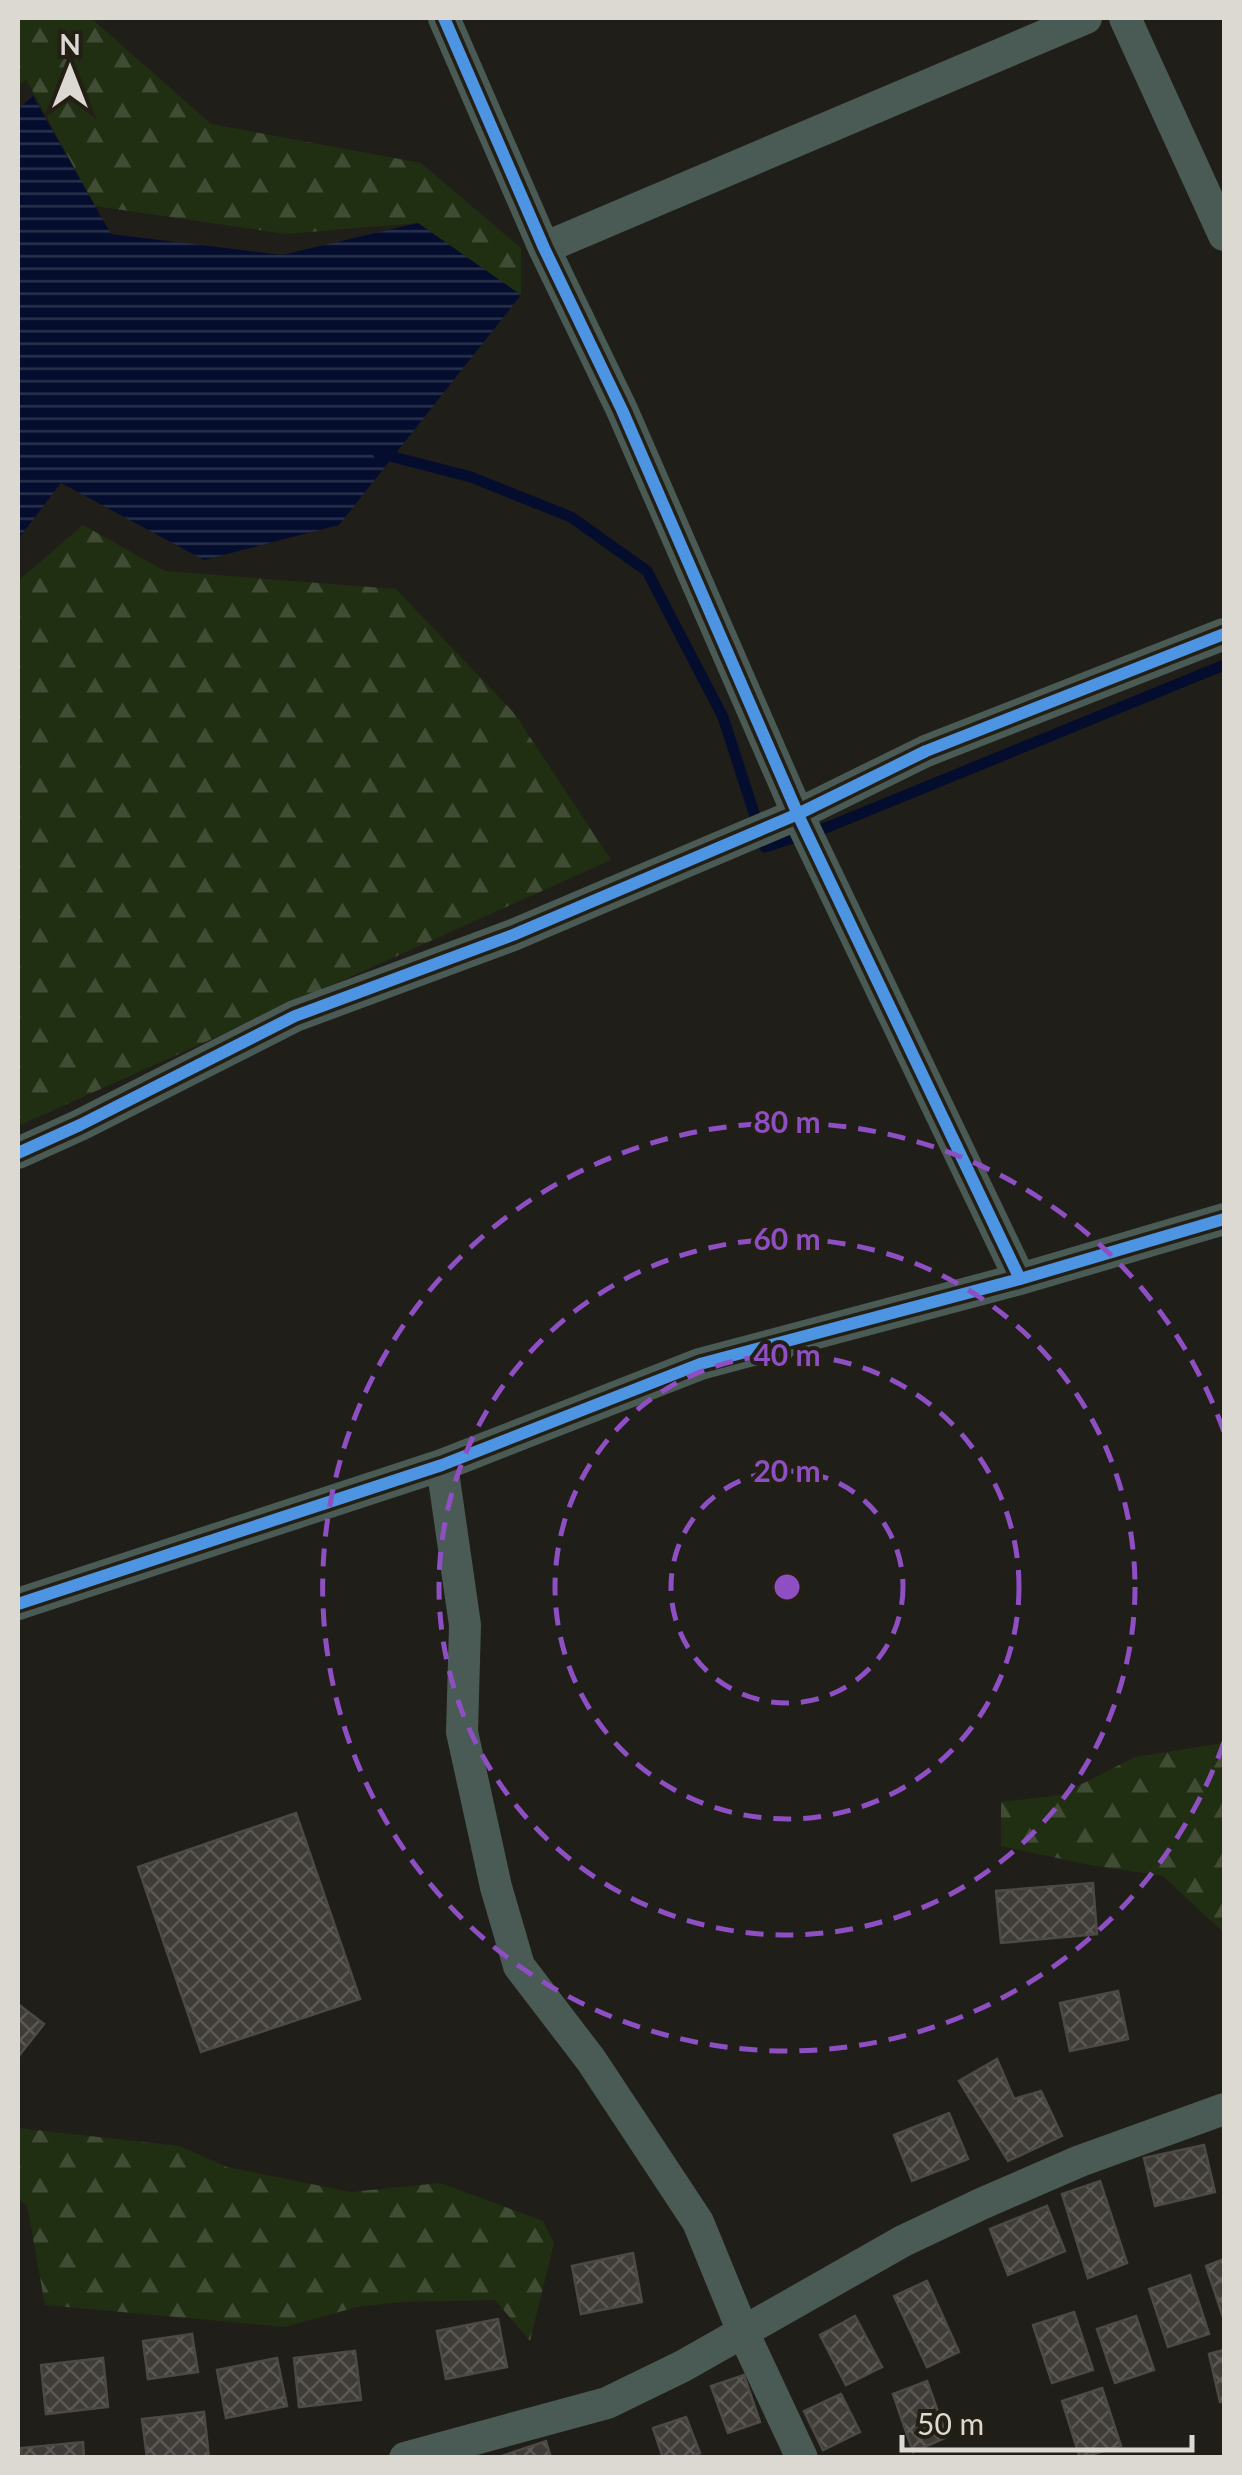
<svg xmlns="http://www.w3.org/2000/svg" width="1242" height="2475" font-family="Lato,sans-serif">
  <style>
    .forest { fill: url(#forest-firs) }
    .water { fill: url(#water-rules) }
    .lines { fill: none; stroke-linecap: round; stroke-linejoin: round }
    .stream { stroke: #040d2d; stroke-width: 11 }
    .building { fill: url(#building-cross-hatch); stroke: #4c4a45; stroke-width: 2.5 }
    .minor { stroke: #4a5a55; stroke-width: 32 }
    .cycleway-casing { stroke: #231f15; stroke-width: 19 }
    .cycleway { stroke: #4d94e3; stroke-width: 12 }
    .ring { fill: none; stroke: #8e4fc3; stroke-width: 5; stroke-dasharray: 18 12 }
    .centre { fill: #8e4fc3; stroke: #231f15; stroke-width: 5 }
    .ring-label { font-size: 30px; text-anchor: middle; font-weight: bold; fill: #8e4fc3; stroke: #231f15; stroke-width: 8; stroke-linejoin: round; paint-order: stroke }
  </style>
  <defs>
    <pattern id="forest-firs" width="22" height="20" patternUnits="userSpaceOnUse" patternTransform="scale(2.5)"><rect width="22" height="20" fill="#202e12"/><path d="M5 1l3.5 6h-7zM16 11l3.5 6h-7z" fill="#404c34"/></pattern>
    <pattern id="water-rules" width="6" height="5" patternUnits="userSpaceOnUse" patternTransform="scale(2.5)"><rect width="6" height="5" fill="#040d2d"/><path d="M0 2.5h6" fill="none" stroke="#28304b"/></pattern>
    <pattern id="building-cross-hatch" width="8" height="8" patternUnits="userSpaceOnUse" patternTransform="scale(2.5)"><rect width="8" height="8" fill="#3f3c38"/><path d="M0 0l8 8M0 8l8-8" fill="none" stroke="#5a5854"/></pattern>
  </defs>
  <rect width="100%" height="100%" fill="#201e18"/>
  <path class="forest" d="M18,18H91L211,124L421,163L521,248V295L418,223L286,234L95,206L26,79L18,87Z
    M83,525L165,571L396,589L514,713L611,860L18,1126V581Z
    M1224,1743V1933L1163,1876L1090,1865L1001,1846V1802L1060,1795L1135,1757Z
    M18,2128L179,2146L227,2167L351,2192L440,2183L543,2221L554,2243L530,2341L495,2300L401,2302L357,2307L285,2327L45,2305L27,2205L18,2199Z"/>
  <path class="water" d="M33,96L111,234L282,255L418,223L521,295L339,525L204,560L61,483L18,539V109Z"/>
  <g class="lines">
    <path class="stream" d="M378,453L471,477L571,517L647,571L723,717L765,847L828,827L1224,665"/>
  </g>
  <path class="building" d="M296,1813L360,1999L201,2052L138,1867Z
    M1093,1883L1097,1934L1001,1943L996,1891Z
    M1118,1991L1128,2039L1070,2051L1060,2003Z
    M18,2004L44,2024L18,2057Z
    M997,2059L1014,2099L1041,2091L1062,2136L1008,2161L959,2081Z
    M949,2113L968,2159L912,2181L894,2135Z
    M1204,2145L1215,2192L1155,2206L1144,2158Z
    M1100,2181L1127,2263L1088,2278L1062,2194Z
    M1047,2206L1065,2251L1008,2275L990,2229Z
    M633,2253L642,2302L581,2314L572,2266Z
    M1224,2259V2320L1206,2266Z
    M1190,2275L1209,2334L1168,2347L1149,2289Z
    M927,2281L959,2352L927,2367L894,2296Z
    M1074,2312L1093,2370L1052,2383L1033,2325Z
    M855,2316L882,2367L846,2385L820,2335Z
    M1136,2316L1154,2370L1115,2383L1097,2329Z
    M498,2319L507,2367L446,2379L437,2331Z
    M192,2334L198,2372L148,2379L143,2341Z
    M1224,2350V2401L1220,2402L1209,2354Z
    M355,2351L361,2400L299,2407L294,2358Z
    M103,2358L108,2407L46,2414L41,2365Z
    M277,2358L287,2406L226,2418L217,2370Z
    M744,2375L760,2422L728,2433L711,2386Z
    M927,2381L947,2437L913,2452L893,2394Z
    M1102,2388L1121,2446L1080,2458L1062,2401Z
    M841,2394L860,2432L823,2450L804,2411Z
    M204,2412L209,2458H147L142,2419Z
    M686,2417L700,2453L688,2458H663L653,2428Z
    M546,2441L551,2458H496Z
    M83,2442L84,2458H22L21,2448Z"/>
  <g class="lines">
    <path class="minor" d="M444,18L544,248L622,410L800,819L1020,1279
      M1125,18L1224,235
      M544,248L1086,18
      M18,1153L80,1125L295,1016L513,935L798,814L926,751L1224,634
      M442,1465L465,1625L462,1732L496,1887L519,1966L591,2060L698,2222L743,2332L802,2458
      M18,1604L442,1465L700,1364L1020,1279L1224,1219
      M405,2458L607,2403L683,2366L903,2241L981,2204L1080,2161L1224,2109"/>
    <g class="cycleway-casing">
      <path id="cycleway" d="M444,18L544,248L622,410L800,819L1020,1279
        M18,1153L80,1125L295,1016L513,935L798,814L926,751L1224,634
        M18,1604L442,1465L700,1364L1020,1279L1224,1219"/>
    </g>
    <use href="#cycleway" class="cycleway"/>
  </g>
  <g class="ring">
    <circle cx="787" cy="1587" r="116"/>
    <circle cx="787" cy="1587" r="232"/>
    <circle cx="787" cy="1587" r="348"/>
    <path d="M1224 1742A464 464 0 1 1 1224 1432"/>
  </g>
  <circle cx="787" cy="1587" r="15" class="centre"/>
  <g class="ring-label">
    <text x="787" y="1133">80 m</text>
    <text x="787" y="1250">60 m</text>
    <text x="787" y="1366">40 m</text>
    <text x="787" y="1482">20 m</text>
  </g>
  <rect width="1242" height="2475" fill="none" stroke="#dbd9d2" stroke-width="40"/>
  <g transform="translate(70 70)" stroke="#231f15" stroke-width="8" paint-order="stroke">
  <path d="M0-8L18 38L0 25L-18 38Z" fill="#dbd9d2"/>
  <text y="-15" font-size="28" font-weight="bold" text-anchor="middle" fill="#dbd9d2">N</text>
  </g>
  <path d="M902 2435v15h290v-15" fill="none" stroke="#dbd9d2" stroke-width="5"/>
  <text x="917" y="2435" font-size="30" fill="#dbd9d2" stroke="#231f15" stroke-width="8" paint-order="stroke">50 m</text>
</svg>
